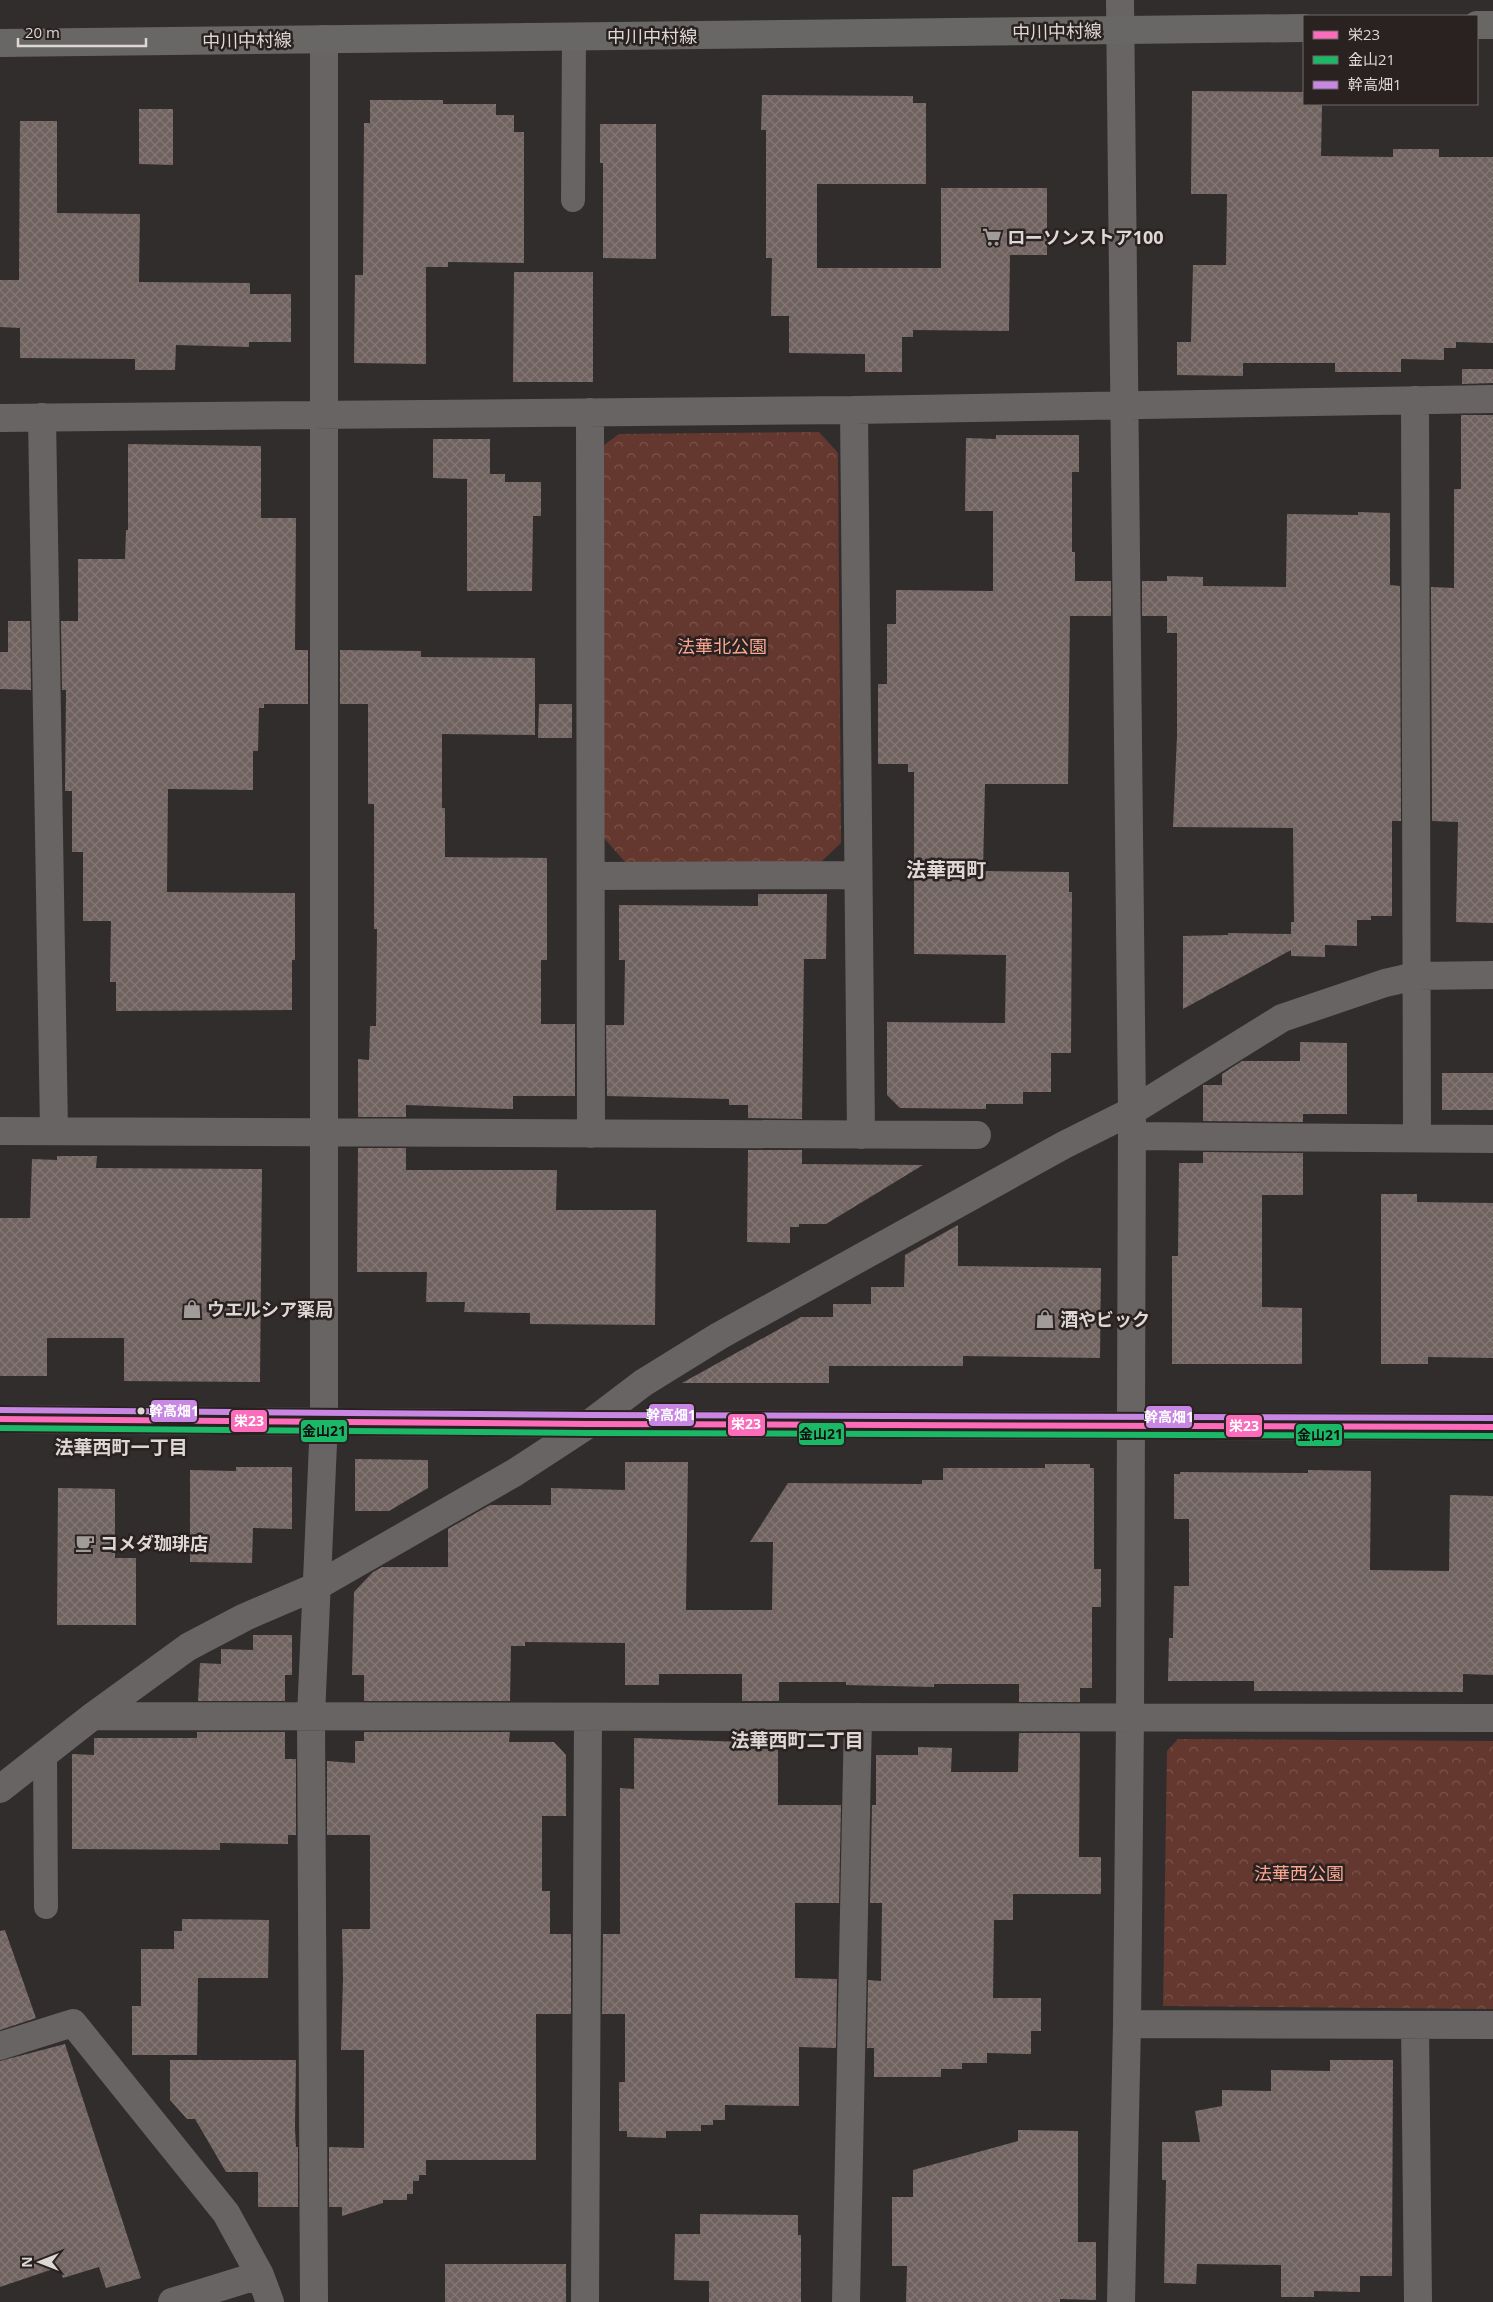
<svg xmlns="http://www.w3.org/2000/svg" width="1493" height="2302" font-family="'Open Sans','Noto Sans JP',sans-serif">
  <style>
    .park { fill: url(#park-crowns) }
    .building { fill: url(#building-cross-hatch) }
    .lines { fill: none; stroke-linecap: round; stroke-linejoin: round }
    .lane { stroke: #676463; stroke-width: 24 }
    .street { stroke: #676463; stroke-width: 28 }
    .secondary { stroke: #696766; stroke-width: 28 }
    .bus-1-casing { stroke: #292220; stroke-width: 10 }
    .bus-2-casing { stroke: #292220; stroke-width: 10 }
    .bus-3-casing { stroke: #292220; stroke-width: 10 }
    .bus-1 { stroke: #fb6dba; stroke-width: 6 }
    .bus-2 { stroke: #1ab867; stroke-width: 6 }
    .bus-3 { stroke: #c787e3; stroke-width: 6 }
    .bus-dot { fill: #ddd8d6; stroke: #292220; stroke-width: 2 }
    .labels { text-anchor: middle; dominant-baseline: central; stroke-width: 5; stroke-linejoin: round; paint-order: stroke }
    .street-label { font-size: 18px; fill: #ddd8d6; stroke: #292220 }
    .poi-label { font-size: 18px; font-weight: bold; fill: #ddd8d6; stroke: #292220; text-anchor: start }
    .park-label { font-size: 18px; fill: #fba792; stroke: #292220 }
    .neighbourhood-label { font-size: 19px; font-weight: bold; fill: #ddd8d6; stroke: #292220 }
    .quarter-label { font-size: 20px; font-weight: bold; fill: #ddd8d6; stroke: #292220 }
    .line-badge { stroke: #292220; stroke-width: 2 }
    .badge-label { font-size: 14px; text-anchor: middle; font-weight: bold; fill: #fff }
    .pale-badge-label { font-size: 14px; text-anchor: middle; font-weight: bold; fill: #111 }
  </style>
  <defs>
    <pattern id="park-crowns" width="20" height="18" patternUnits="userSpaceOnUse" patternTransform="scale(1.25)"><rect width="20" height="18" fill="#64382e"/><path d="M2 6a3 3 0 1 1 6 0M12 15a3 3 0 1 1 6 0" fill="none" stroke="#7a544c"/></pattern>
    <pattern id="building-cross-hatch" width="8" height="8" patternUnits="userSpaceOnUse" patternTransform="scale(1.25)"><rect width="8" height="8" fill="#6f625f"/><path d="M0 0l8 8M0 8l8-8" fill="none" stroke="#837875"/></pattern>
  </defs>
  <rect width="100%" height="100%" fill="#312d2c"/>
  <path class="park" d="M819,432L838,453L841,843L821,862H625L604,838V445L619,434Z
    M1178,1739L1493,1741V2009L1163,2006L1167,1751Z"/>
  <path class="building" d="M1192,91L1304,92V104H1322L1321,156L1393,157V149H1439V157H1493V343L1456,342V348H1444V360L1401,359V372H1335V363H1243V376L1177,375V342H1191L1193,265H1226L1227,194H1191Z
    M762,95L913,96V103H926V184H817V268H941V188H1047V255H1010L1009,331L913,330V337H902V372H865V354L789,353V316H771L772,258H766V130H761Z
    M370,100H443V104H496V115H514V132H524V263L448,262V267H426V364L354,363L355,275H363L364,123H370Z
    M139,109H173V165L139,164Z
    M20,121H57V213L140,214L139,282L250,283V294H291V342H249V347L176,345L175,370H135V359L20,358V328L0,327V280H19Z
    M600,124H656V259L603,258V163H600Z
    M514,272H593V382H513Z
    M1462,369H1493V383L1462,384Z
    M1461,415H1493V923L1456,922L1458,822L1432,821L1431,587L1454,588V489H1461Z
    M996,435H1079V472H1072V552H1075V581H1111V616H1070L1068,784H985L983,871L1069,872V892H1072L1071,1053H1051V1092H1023V1104H986V1109L900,1108L887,1095V1022L1005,1023L1006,955L914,954V772H908V764H878V684H887V624H896V590L993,591V511H965L966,438L996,439Z
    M433,439H490V474H505V482H541V516H533L532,591H467V479L433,478Z
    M128,444L261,446V518H296L295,650H308V704H264V708H259L258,751H253V790L168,789L167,892L295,893V960H292V1010L116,1011V982H110L111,921H83V852H72V791H65L66,690H62L61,621H78V559H125L126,530H128Z
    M1358,512L1390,513V585L1400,586L1401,821H1392V916H1371V920H1357V946L1325,945V957L1291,956V950L1183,1009V936L1228,935V933L1291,934V922H1294L1293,828L1173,827L1177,736V633H1167V616H1142V581H1167V576L1203,577V586L1286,587L1287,514L1358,515Z
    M8,621H30L31,690L0,689V652H8Z
    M340,650L421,651V657L535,658V735L442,734V808H445V857L547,858V960H541V1024H575V1096H513V1109L406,1105V1117H358V1059L369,1060L370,1026H376L377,929H374V804H368V704H340Z
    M539,704H572V738H538Z
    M758,894H827L826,959H804L802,1119L748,1118V1105H729V1099L607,1096L606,1025H624L625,960H619V905L758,906Z
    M1300,1042L1347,1043V1114H1303V1122L1203,1121V1085H1222V1074L1242,1061H1300Z
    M1442,1073H1493V1110H1442Z
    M358,1148H406V1170H557L556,1210H656L655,1325L530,1324V1313L464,1312L465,1302H426L427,1272H357Z
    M748,1150H802V1164L923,1165L826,1224H799V1227H790V1243L747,1242Z
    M1203,1152L1303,1153V1195H1262V1307L1302,1308V1364H1172V1256H1178L1179,1163H1203Z
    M57,1156H97L96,1168L262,1169L260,1382L124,1381V1338H47V1376H0V1218H30L32,1159L57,1160Z
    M1381,1194H1417V1202L1493,1203V1358L1428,1357V1364H1381Z
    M958,1225V1266L1101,1268L1100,1358L963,1356V1366H829V1383H682L801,1317H833V1304H871V1287H904L905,1255Z
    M355,1459L428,1460V1488L389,1511H355Z
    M625,1462H688L686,1610H772L773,1542H750L788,1483L922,1484V1480H943V1468H1045V1464H1090V1468H1094V1569H1101V1607H1092V1688H1080V1702H1019V1684H934V1687L846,1685V1682H779V1701H742V1674H659V1685H625V1643L525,1642V1646H511L510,1701H364V1675H352L354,1592L373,1572L382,1567H448V1529L490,1505H551V1488L625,1490Z
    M236,1467H292V1529L253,1528L252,1563L190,1562V1470L236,1471Z
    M1308,1470L1371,1471L1370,1570L1449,1571L1450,1495L1493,1496V1675L1463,1674V1692L1254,1691V1681H1168L1169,1638H1173L1174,1586H1189V1519H1174V1474H1180V1472L1308,1473Z
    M58,1488L115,1489V1558H136V1625H57Z
    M253,1635H292V1675H285V1701H198L200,1663L221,1664V1649L253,1650Z
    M197,1732H285V1759H296V1835H288V1844L220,1843V1850L72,1849V1754L94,1755V1738H197Z
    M364,1732H510L509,1742H554L566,1755V1816H542V1891H550V1934H571V2014H536V2160H426V2175H419V2181H413V2194H407V2200H383V2203L342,2216V2207H329V2147L364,2148V2050H341L343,1978L342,1929H370V1835H327V1761L355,1763V1741H364Z
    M742,1733H778V1805H841L839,1903H795V1978L837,1979L836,2048L799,2047V2106L725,2105V2120H713V2125H701V2131H666V2138L627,2137V2131H619V2082H625V2014H602L603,1934H620V1788L634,1789V1738L742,1742Z
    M1019,1733H1080L1079,1857H1101V1894H1013V1920H994L993,1998H1041V2031H1031V2054L987,2053V2063H962V2069H941V2077H874V2048H867L868,1980L881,1981L882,1903H870L872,1805H876V1755H918V1747L952,1748L951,1772H1018Z
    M182,1919L269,1920L268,1978H198L197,2055H132V2006H141V1949H174V1931H182Z
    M5,1930L36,2018L0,2030V1931Z
    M65,2044L141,2278L106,2288L99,2267L63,2278L59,2267L0,2287V2061Z
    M170,2060H296L295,2128L296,2147H298V2207H258V2172H226L195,2119H187L170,2100Z
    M1330,2060H1393L1392,2276H1360V2292L1314,2291V2297H1281V2265L1197,2264L1196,2284L1164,2283L1166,2180H1162V2142H1200L1195,2111L1222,2106V2090L1271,2091V2070L1330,2071Z
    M1018,2130L1078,2131V2242H1096V2300L1060,2299V2302H906L907,2266H892V2197H913V2170L1018,2141Z
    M700,2214L798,2215V2235H801V2302H709V2281L674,2280L675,2234H700Z
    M445,2264H566V2302H445Z"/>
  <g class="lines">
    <path class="lane" d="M573,200L574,36
      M45,1754L46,1907"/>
    <path class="street" d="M1120,0L1132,1111L1130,1717L1127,2024L1121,2302
      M1415,400L1417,1138
      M854,410L861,1135
      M590,412L591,1134
      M42,417L54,1131
      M0,418L854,410L1493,399
      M591,876L858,875
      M0,1131L977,1135
      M1132,1136L1493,1139
      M93,1716L1493,1718
      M0,1789L93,1716L188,1647L245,1617L317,1586L514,1473L589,1424L643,1383L719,1336L1064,1145L1132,1111L1282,1018L1385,983L1416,976L1493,975
      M1127,2024L1493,2025
      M1415,2025L1418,2302
      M0,2046L73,2023L226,2213L260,2275L270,2302
      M172,2302L260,2275
      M314,2302L311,1716L324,1421V39
      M585,2302L588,1717
      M846,2302L858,1717"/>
    <path class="secondary" d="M1477,25H1493
      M0,43L1304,28
      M0,1419L589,1424L1493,1427"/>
    <g class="bus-1-casing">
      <path id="bus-1" d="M0,1419L589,1424L1493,1427"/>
    </g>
    <g class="bus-2-casing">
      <path id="bus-2" d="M0,1428L589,1433L1493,1436"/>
    </g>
    <g class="bus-3-casing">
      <path id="bus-3" d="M0,1410L589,1415L1493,1418"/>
    </g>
    <use href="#bus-1" class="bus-1"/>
    <use href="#bus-2" class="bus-2"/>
    <use href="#bus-3" class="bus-3"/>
  </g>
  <defs>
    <g id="supermarket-bare" transform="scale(1.5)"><path d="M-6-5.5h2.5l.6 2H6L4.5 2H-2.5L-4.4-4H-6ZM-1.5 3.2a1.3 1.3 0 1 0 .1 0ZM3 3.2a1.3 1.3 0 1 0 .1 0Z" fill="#a19c9a" stroke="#292220" stroke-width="2.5" paint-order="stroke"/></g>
    <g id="shop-bare" transform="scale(1.5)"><path d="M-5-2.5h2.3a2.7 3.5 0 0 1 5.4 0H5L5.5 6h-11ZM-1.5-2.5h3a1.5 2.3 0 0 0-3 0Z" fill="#a19c9a" stroke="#292220" stroke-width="2.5" paint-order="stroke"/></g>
    <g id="cafe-bare" transform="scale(1.5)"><path d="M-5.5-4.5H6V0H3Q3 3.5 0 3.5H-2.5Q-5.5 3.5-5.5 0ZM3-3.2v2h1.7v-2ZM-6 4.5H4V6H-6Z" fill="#a19c9a" stroke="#292220" stroke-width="2.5" paint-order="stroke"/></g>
  </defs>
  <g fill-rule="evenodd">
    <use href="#supermarket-bare" x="992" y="237"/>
    <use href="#shop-bare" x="192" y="1309"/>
    <use href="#shop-bare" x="1045" y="1319"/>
    <use href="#cafe-bare" x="85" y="1543"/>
  </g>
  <circle class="bus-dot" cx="141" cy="1411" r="4.5"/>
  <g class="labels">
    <g class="street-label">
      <text transform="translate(1057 31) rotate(-1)">中川中村線</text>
      <text x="652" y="36">中川中村線</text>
      <text transform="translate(247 40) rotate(-1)">中川中村線</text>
    </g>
    <g class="poi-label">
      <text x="1007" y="237">ローソンストア100</text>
      <text x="207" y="1309">ウエルシア薬局</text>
      <text x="1060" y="1319">酒やビック</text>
      <text x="100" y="1543">コメダ珈琲店</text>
    </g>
    <g class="park-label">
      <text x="722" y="646">法華北公園</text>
      <text x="1299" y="1873">法華西公園</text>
    </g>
    <g class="neighbourhood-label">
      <text x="121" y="1447">法華西町一丁目</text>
      <text x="797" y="1740">法華西町二丁目</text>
    </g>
    <g class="quarter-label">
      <text x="946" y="869">法華西町</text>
    </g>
  </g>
  <g class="line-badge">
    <rect x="150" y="1399" width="48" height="24" rx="5" fill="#c787e3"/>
    <rect x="648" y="1403" width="47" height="24" rx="5" fill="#c787e3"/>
    <rect x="1145" y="1405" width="48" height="24" rx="5" fill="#c787e3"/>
    <rect x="230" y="1409" width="38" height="24" rx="5" fill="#fb6dba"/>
    <rect x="727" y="1413" width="39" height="24" rx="5" fill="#fb6dba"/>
    <rect x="1225" y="1414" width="38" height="24" rx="5" fill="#fb6dba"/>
    <rect x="300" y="1419" width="48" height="24" rx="5" fill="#1ab867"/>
    <rect x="798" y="1422" width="47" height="24" rx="5" fill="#1ab867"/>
    <rect x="1295" y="1423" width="48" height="24" rx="5" fill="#1ab867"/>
  </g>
  <g class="badge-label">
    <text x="174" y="1416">幹高畑1</text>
    <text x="671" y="1420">幹高畑1</text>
    <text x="1169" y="1422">幹高畑1</text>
    <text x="249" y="1426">栄23</text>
    <text x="746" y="1429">栄23</text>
    <text x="1244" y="1431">栄23</text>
  </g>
  <g class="pale-badge-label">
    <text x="324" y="1436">金山21</text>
    <text x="821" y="1439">金山21</text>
    <text x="1319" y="1440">金山21</text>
  </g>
  <rect x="1303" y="15" width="175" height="90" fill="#292220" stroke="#716b69"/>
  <rect x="1313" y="31" width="25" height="8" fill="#fb6dba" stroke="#716b69"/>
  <text x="1348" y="40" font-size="15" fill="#ddd8d6">栄23</text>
  <rect x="1313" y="56" width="25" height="8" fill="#1ab867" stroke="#716b69"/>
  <text x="1348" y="65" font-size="15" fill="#ddd8d6">金山21</text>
  <rect x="1313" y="81" width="25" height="8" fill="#c787e3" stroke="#716b69"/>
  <text x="1348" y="90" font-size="15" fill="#ddd8d6">幹高畑1</text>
  <g transform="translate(40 2262) rotate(270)" stroke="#292220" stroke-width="4" paint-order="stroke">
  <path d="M0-4L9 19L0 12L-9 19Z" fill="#ddd8d6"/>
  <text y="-8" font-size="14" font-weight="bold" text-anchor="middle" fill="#ddd8d6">N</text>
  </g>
  <path d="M18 38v8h128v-8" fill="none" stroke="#ddd8d6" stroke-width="2.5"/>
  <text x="25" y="38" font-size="15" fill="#ddd8d6" stroke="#292220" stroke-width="4" paint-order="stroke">20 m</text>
</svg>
